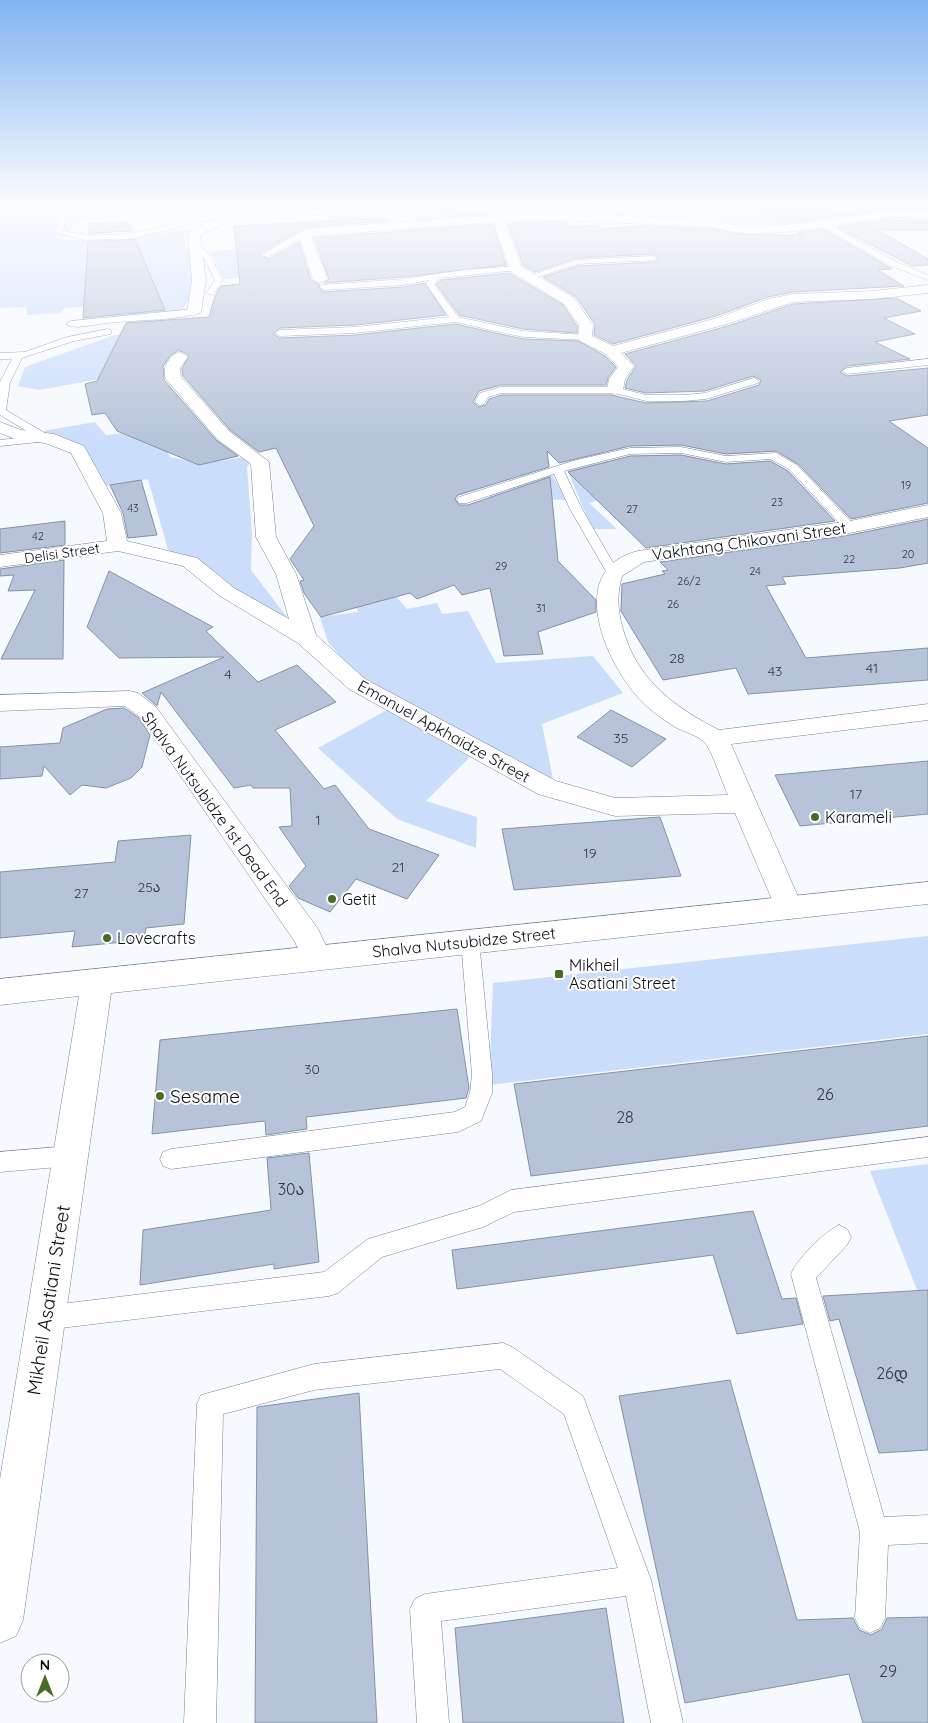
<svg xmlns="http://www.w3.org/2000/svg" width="928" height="1723" font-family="Quicksand,'Noto Sans Georgian',sans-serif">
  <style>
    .green { fill: #caddfb }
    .building { fill: #b6c3d9; stroke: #8592a6 }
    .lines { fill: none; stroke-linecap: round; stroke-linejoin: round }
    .service-casing { stroke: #778498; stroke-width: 1 }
    .minor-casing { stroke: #778498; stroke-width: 1 }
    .secondary-casing { stroke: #778498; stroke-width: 1 }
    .service { fill: #fff; fill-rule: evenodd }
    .minor { fill: #fff; fill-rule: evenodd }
    .secondary { fill: #fff; fill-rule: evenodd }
    .poi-dot { fill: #496c25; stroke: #fff; stroke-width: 2 }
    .labels { text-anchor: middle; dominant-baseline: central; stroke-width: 4; stroke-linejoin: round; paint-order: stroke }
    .far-number-label { font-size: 11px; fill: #343a45 }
    .far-street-label { font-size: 14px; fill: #090d14; stroke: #fff }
    .number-label { font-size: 14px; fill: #343a45 }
    .street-label { font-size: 16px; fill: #090d14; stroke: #fff }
    .poi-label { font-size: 16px; fill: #090d14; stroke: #fff; text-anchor: start }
    .near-number-label { font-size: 16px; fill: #343a45 }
    .near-poi-label { font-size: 19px; fill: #090d14; stroke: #fff; text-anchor: start }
    .near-street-label { font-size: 19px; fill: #090d14; stroke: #fff }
  </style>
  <rect width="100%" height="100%" fill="#f6f9fd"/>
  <path class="green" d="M0,202H331L316,203L330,213L226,205L188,206L133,216L77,221L63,240L111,239L194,228L185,235L186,245L206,278L177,316L131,315L112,305L65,308L60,313L27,315L26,307L0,308Z
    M372,202H387L393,212L502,205L511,214L422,221L389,214Z
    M533,202H682L687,220L523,214L511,204Z
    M704,202H725L747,215L790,210L811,220C776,228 743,229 709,214Z
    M253,246L241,278L224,279L211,252Z
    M115,335H156L106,378L39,390L18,386L25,367Z
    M95,422L106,435L153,430L163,442L170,457L200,463L255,456L247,467L252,534L251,570L296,629L260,610L202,564L168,550L148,479L105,486L80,449L43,431Z
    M629,457L638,488L589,503L617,529H592L567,469Z
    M552,475L567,500L488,498L493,493Z
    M390,590L407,609L437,603L442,614L468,611L496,663L593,656L623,693L542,724L553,779L514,762L359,678L328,642L320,617L358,612L353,598Z
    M387,710L470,757L426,801L477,817L476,848L397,819L318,748Z
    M928,936V1034L489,1085L493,983Z
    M928,1164V1290H917L870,1171Z"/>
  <path class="building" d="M433,202H476L487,214L445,217Z
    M745,202L928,203V211L888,210L781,223Z
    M380,218L387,221L306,227L260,253L259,256L269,259L299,242L311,280L320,285L319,287L324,292L403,287L425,283L446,315L355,325L280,328L273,334L280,338L355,335L455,324L523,339L578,341L605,356L616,367L608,378L606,385H501L479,391L473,402L479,407L486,405L489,399L502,395H611L646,403L707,401L759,385L761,380L753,376L705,391L646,393L625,388L627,380L636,366L625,354L728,326L793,304L896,298L921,311L884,318L915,334L875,342L910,359L847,366L840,372L847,376L928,368V415L889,421L928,448V503L851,519L798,464L776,451L726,454L681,445L630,446L559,463L547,451L549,467L458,495L455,499L459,505H468L550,477L558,561L596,600V612L538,632L543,654L504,656L490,588L462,595L454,585L417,599L410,593L321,617L304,593L300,581L304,580L290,559L314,526L276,448L259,452L230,430L183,376L182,369L189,355L179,350L171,355L163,366L164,380L216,440L238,456L199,465L117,431L105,413L92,415L85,384L97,381L126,323L209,317L215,296L221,286L240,284L234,226Z
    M882,220L928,221V230H878L928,259V265L912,266L837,227Z
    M533,221L566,222L568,227L597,225L601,229L640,226L715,229L739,234L764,235H802L797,233L823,229L892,269L878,270L904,286L793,292L768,297L716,316L613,344L594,335L595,324L576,297L543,277L578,266L655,262L658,257L652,254L577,258L535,272L523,265L508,224Z
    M128,222L132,231L89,233L90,223Z
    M493,224L506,265L403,277L324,283L329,279L314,238Z
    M135,239L165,310L83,318L88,242Z
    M509,273L563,305L577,326V333L523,329L459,315L436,284L441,280Z
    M681,455L726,464L770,461L788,471L835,521L646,548L568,472L630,456Z
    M141,480L157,535L128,538L123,513L110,485Z
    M928,519V563L900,568L782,577L786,584L766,586L806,658L928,648V680L748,694L736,668L663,680L621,611L622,584L665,574L662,571L668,570L660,562L850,535Z
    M65,521V545L0,553V529Z
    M64,560L63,659H1L35,590L8,591L14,575L0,576V569Z
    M109,571L213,627L206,631L258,682L297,665L336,702L275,730L324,789L335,785L369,829L439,855L407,899L356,879L330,912L298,898L289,886L306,866L279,827L292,826L290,788H253L251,785L234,788L161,692L157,706L142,693L224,657L119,658L87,627Z
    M124,708L139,718L150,735L142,767L131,778L106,788L82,785L70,795L44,766L42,776L0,779V747L60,743L63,728L107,709Z
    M611,710L666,739L632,767L577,737Z
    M928,761V814L800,826L775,775Z
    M660,817L681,876L514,890L502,829Z
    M191,835L184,924L146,928L144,940L72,947L75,931L0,938V872L115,862L118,841Z
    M457,1009L469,1088L466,1098L306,1117L307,1129L266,1135L265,1121L152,1134L160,1040Z
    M928,1036V1126L531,1176L514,1084Z
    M309,1153L319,1262L274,1269V1264L140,1285L143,1230L271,1210L267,1158Z
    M753,1211L782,1299L796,1298L803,1324L737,1334L713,1255L457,1289L452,1250Z
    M928,1290V1450L879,1453L839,1319L830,1321L823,1296Z
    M730,1380L797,1620L853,1618L859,1630L871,1635L882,1629L887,1618L928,1617V1723H863L849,1674L685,1703L619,1396Z
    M359,1393L377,1723H255L257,1407Z
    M606,1608L624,1723H463L455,1628Z"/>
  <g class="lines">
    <g class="service-casing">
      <path id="service" d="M69,202H75L77,206L66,219L63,231C128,245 175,220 237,210L241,212L129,239L84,240L55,232L58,219L69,206Z
        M364,202H372L397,219L390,221Z
        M501,202H508L522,214V218H516Z
        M645,203L649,205L645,220L638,222L641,205Z
        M824,222L897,262L928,275V280L891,266L821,226L820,224Z
        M303,231L310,233L268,257L261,255Z
        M193,245H199L210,255L223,280L213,295L206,293L215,280L204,258L193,249Z
        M652,256L656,258L655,260L578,264L530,279L526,277L577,260Z
        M515,266H518V270L440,278L434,284L458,317L523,331L585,335L590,338L588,340L523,337L455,322L355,333L280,336L275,333L280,330L355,327L449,317L426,284L429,280L403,285L325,290L321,287L322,285L403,279L464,270Z
        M194,309L197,310V314C163,322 127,319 93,325C85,326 73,329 66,324L71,321Z
        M108,329L111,330V334L74,341L22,358L10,382L6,410L53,438L48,441L0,446V440L35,436L0,415V382L12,359H0V353L25,352L67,337Z
        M928,359V365L847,374L842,371L847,368Z
        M754,378L759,381L758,383L706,399L684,401H646L615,393H502L488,397L484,404L480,405L475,402L480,393L501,387H615L646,395H684L705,393Z
        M681,447L726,456L776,453L797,465L856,527L850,531L846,530L789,469L770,459L726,462L681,453L630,454L564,471L582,509L619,573L613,577L607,573L570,509L554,474L467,503H459L457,500L459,497L576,460L630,448Z
        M470,934L477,936L479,941L492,1074V1093L481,1121L458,1132L171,1169L163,1166L160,1159L163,1152L171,1149L455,1112L465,1107L470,1093L472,1074L461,941L463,936Z
        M928,1137V1157L514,1212L483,1227L382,1257L338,1293L329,1296L44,1330L35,1327L32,1318L35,1309L44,1306L324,1272L368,1239L479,1206L511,1190Z
        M70,1146L78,1149L81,1156L78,1163L70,1166L0,1172V1152Z
        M839,1225L847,1229L851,1237L847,1245L816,1278L884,1517L928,1515V1543L888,1545L885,1618L880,1628L870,1633L860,1628L855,1618L860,1532L791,1274C797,1259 824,1232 839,1225Z
        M503,1343L512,1347L583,1396L651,1580L683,1723H651L626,1596L441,1621L449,1723H417L410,1609L415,1599L425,1594L618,1568L564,1414L500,1369L314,1390L223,1414L216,1723H184L197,1404L201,1395L314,1364Z"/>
    </g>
    <g class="minor-casing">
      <path id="minor" d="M271,207L356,212L362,215L356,218C302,215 248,205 200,236L206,280L201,312L194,316L189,315L187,312L192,280L188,235L190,232C216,216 241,209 271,207Z
        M533,213L713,219L719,223L713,227L533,219L505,222L521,266L574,298L593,325L592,336L613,346L717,318L769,299L793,294L873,291L928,285V293L873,299L793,302L727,324L621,353L634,366L625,379L623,390L615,395L607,390L609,379L618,367L606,354L580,341L578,338L579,325L564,304L510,271L494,222L312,236C313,252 325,264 327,279L320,283L313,279L300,239V233L306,229Z
        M180,352L188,357L180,368L181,377L229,431L269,462L276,537L296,574L316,635L365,679L556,781L615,798L728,795C723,785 711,748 705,743C698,735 684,732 675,727C662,719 646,707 636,695C604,658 566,569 638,551L850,521L928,505V517L850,533L644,562L622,576C616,597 618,615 625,636C641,683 676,708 719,730L928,704V720L731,744L803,908L799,916L789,919L779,916L735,813L615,816L538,794L349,689L298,643L220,596L183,566L118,551L0,567V555L107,541L103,513L71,453L45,443L18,440L0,433V422L21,430L54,434L84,446L121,513L127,541L197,558L234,588L289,619L276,574L256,537L251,464L217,439L166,379C161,369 169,355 180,352Z
        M130,691L138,693L156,707L318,929L332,958L328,967L317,970L306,967L295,942L140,717L125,706L0,711V695Z"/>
    </g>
    <g class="secondary-casing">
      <path id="secondary" d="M688,202H698C701,205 703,211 707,215C736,241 844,215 882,212C897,210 913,212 928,213V219C913,218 897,217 882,218C833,223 743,249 700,220C695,217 690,207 688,202Z
        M928,882V904L111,993L23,1620L16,1636L0,1643V1479L79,996L0,1005V979Z"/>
    </g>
    <use href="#service" class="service"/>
    <use href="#minor" class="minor"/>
    <use href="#secondary" class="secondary"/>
  </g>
  <linearGradient id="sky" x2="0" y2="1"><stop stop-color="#80b4f1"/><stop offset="0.46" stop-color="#fbfcfe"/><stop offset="1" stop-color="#fbfcfe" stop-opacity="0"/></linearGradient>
  <rect width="928" height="443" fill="url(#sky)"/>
  <g class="poi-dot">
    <circle cx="815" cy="817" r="5"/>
    <circle cx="332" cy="899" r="5"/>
    <circle cx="107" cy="938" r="5"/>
    <rect x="554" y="969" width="10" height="10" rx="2.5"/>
    <circle cx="160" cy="1096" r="5"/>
  </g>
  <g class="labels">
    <g class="far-number-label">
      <text x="906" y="485">19</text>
      <text x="777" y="502">23</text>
      <text x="133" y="508">43</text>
      <text x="632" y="509">27</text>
      <text x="38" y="536">42</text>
      <text x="908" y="554">20</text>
      <text x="849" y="559">22</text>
      <text x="501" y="566">29</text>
      <text x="755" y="571">24</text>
      <text x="689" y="581">26/2</text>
      <text x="673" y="604">26</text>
      <text x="541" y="608">31</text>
    </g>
    <g class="far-street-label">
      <text transform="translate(62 553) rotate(-8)">Delisi Street</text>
    </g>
    <g class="number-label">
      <text x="677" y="658">28</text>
      <text x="872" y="668">41</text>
      <text x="775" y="671">43</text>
      <text x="228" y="674">4</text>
      <text x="621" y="738">35</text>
      <text x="856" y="794">17</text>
      <text x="318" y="820">1</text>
      <text x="590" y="853">19</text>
      <text x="398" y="867">21</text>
      <text x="149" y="887">25ა</text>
      <text x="81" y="893">27</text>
      <text x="312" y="1069">30</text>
    </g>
    <g class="street-label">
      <text transform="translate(749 541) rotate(-8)">Vakhtang Chikovani Street</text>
      <text transform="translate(444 731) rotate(29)">Emanuel Apkhaidze Street</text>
      <text transform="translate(215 809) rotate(54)">Shalva Nutsubidze 1st Dead End</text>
      <text transform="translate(464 942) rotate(-6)">Shalva Nutsubidze Street</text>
    </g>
    <g class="poi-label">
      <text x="825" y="817">Karameli</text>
      <text x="342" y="899">Getit</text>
      <text x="117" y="938">Lovecrafts</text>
      <text x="569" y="965">Mikheil<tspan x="569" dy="18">Asatiani Street</tspan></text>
    </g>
    <g class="near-number-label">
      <text x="825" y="1094">26</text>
      <text x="625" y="1117">28</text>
      <text x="291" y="1189">30ა</text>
      <text x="892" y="1373">26დ</text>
      <text x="888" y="1671">29</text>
    </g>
    <g class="near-poi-label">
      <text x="170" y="1096">Sesame</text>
    </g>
    <g class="near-street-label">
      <text transform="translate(48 1300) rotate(-81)">Mikheil Asatiani Street</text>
    </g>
  </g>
  <g transform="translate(45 1678)"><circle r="24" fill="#ffffff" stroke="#9d9ea1"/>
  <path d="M0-4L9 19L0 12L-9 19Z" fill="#496c25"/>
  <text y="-8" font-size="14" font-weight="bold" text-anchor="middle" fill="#090d14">N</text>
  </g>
</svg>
